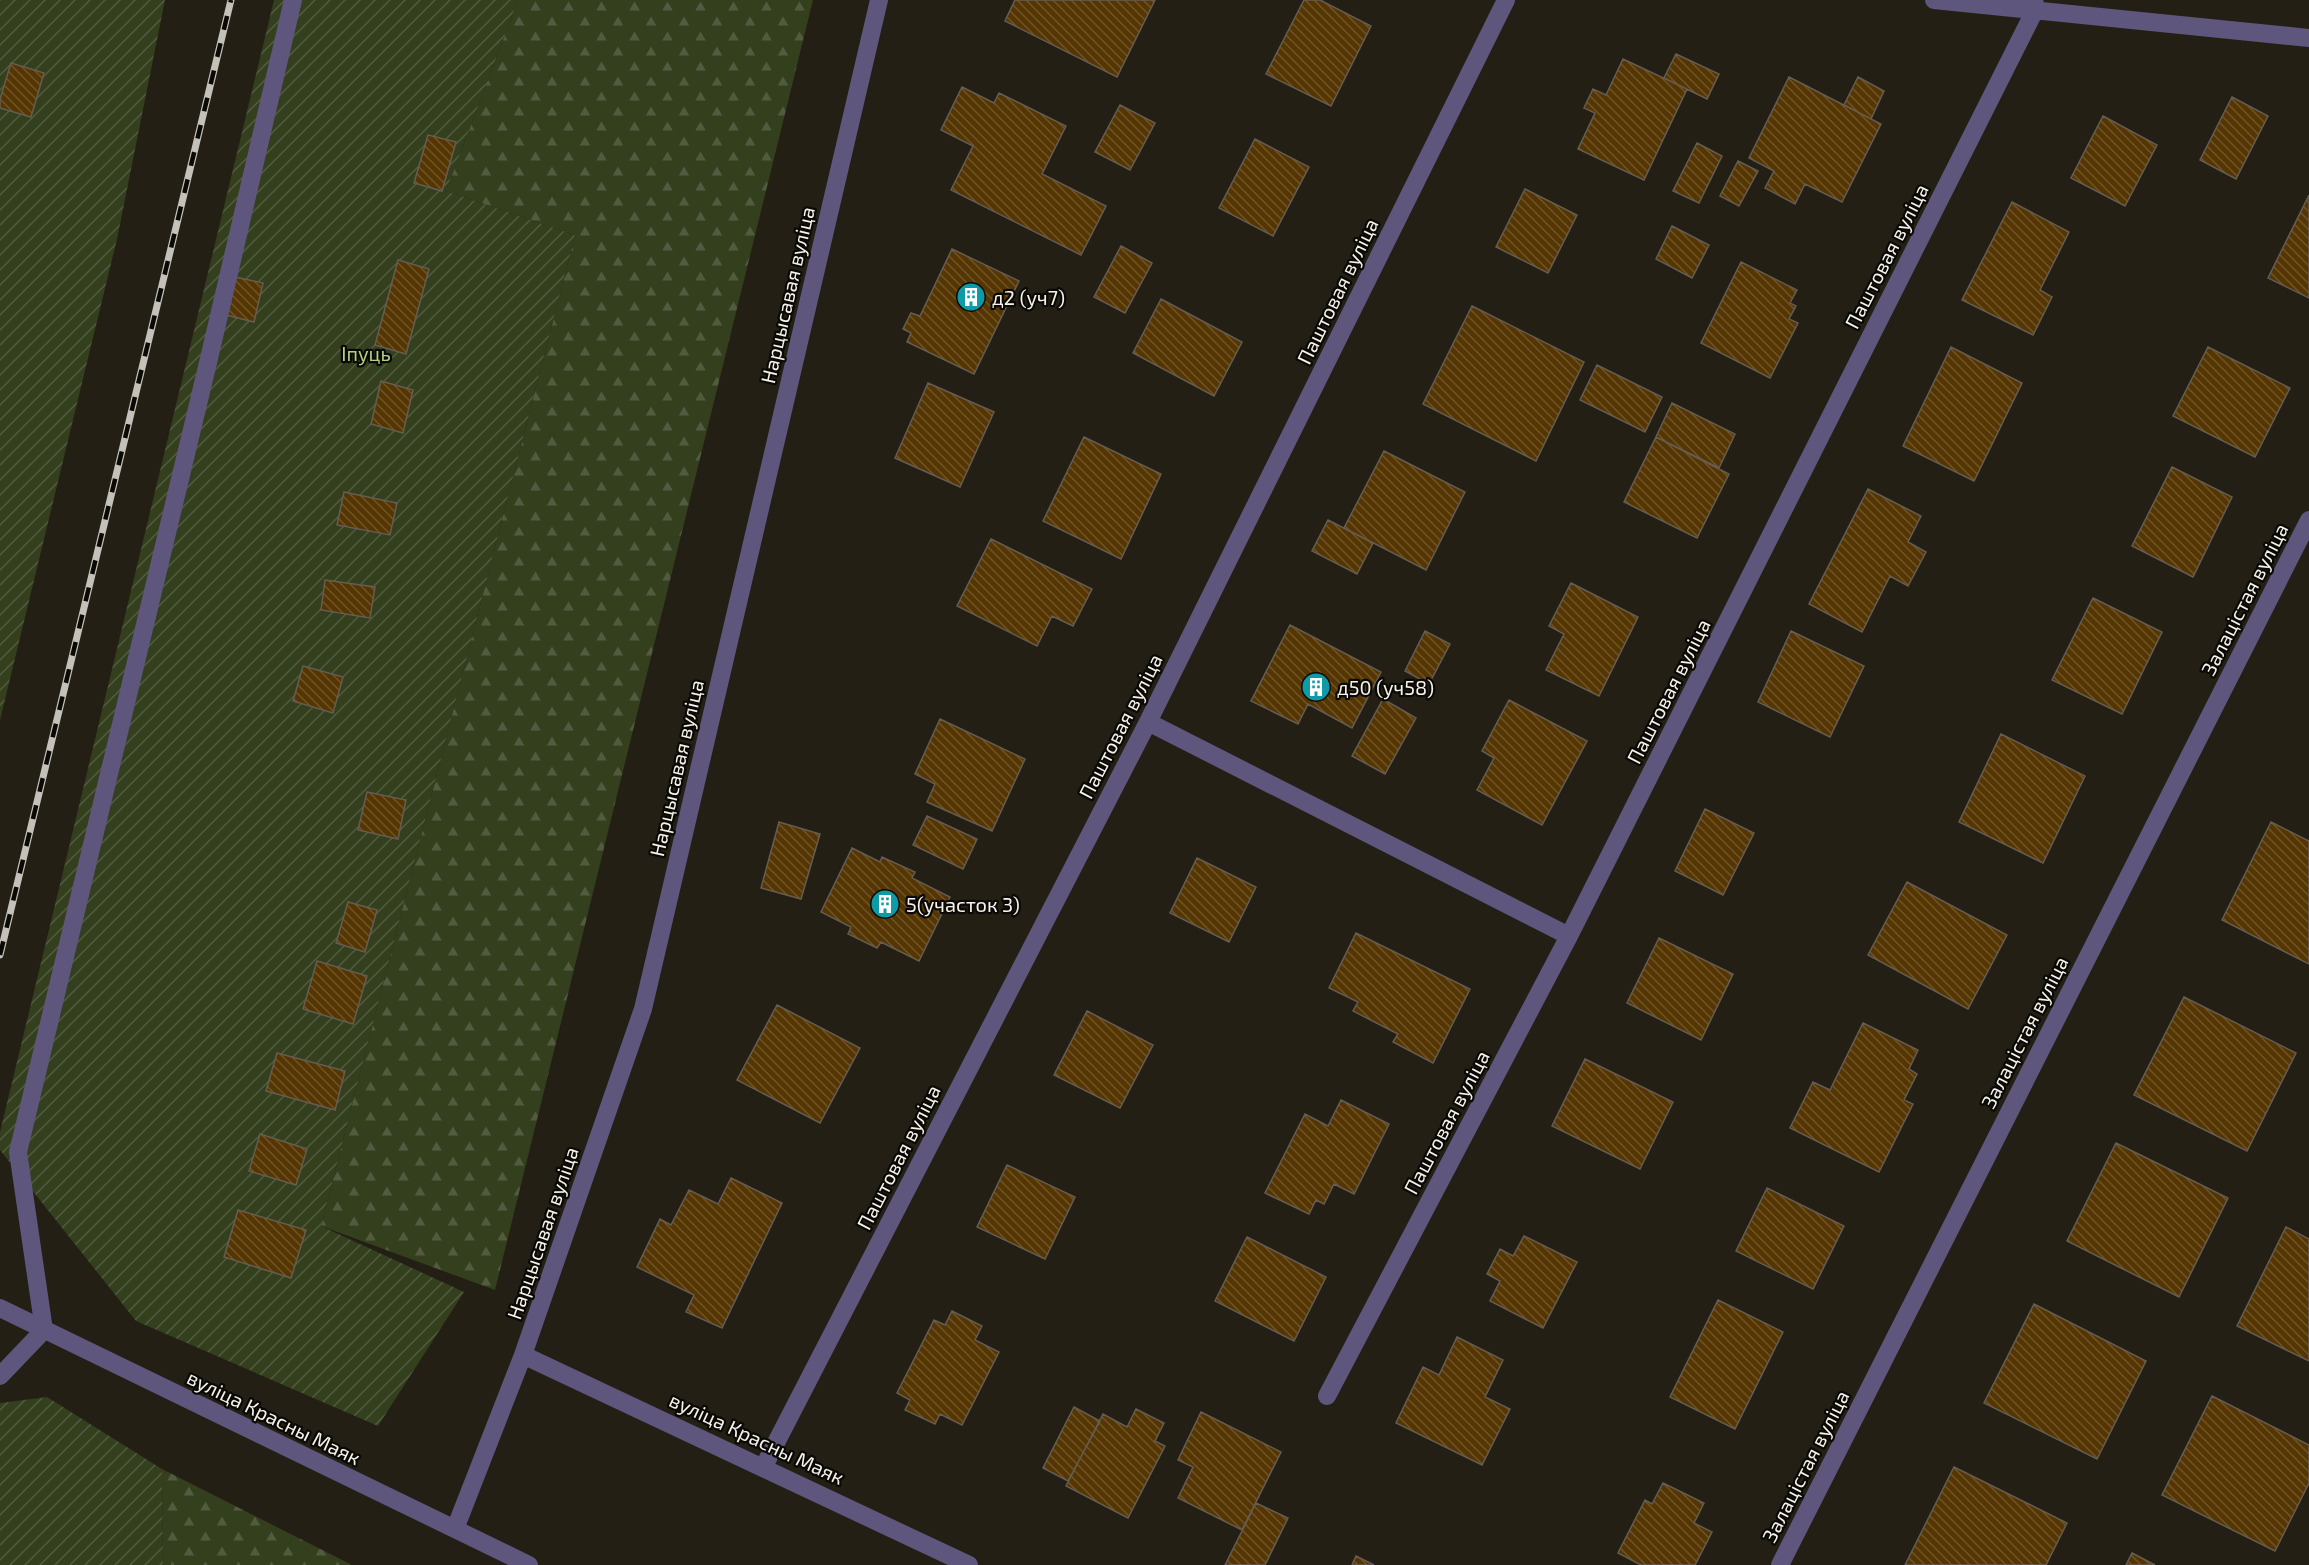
<svg xmlns="http://www.w3.org/2000/svg" width="2309" height="1565" font-family="'Exo 2',sans-serif">
  <style>
    .forest { fill: url(#forest-firs) }
    .garden { fill: url(#garden-furrows) }
    .building { fill: url(#building-back-hatch); stroke: #655d53; stroke-width: 1.5 }
    .lines { fill: none; stroke-linecap: round; stroke-linejoin: round }
    .minor { stroke: #5e567c; stroke-width: 18 }
    .rail-casing { stroke: #c4c1b9; stroke-width: 7 }
    .rail { stroke: #0a0905; stroke-width: 4.5; stroke-dasharray: 14; stroke-linecap: butt }
    .labels { text-anchor: middle; dominant-baseline: central; stroke-width: 4.5; stroke-linejoin: round; paint-order: stroke }
    .street-label { font-size: 20px; fill: #f6f3ec; stroke: #0a0905 }
    .poi-label { font-size: 20px; fill: #f6f3ec; stroke: #0a0905; text-anchor: start }
    .park-label { font-size: 20px; fill: #b3cf82; stroke: #0a0905 }
  </style>
  <defs>
    <pattern id="forest-firs" width="22" height="20" patternUnits="userSpaceOnUse" patternTransform="scale(1.5)"><rect width="22" height="20" fill="#343f1e"/><path d="M5 1l3.5 6h-7zM16 11l3.5 6h-7z" fill="#525b3f"/></pattern>
    <pattern id="garden-furrows" width="10" height="10" patternUnits="userSpaceOnUse" patternTransform="scale(1.5)"><rect width="10" height="10" fill="#343f1e"/><path d="M-1 1l2-2M0 10L10 0M9 11l2-2" fill="none" stroke="#525b3f"/></pattern>
    <pattern id="building-back-hatch" width="6" height="6" patternUnits="userSpaceOnUse" patternTransform="scale(1.5)"><rect width="6" height="6" fill="#553602"/><path d="M-1 5l2 2M0 0l6 6M5-1l2 2" fill="none" stroke="#6e5427"/></pattern>
  </defs>
  <rect width="100%" height="100%" fill="#231f15"/>
  <path class="forest" d="M518,0H813L495,1290L321,1226L575,235L446,191Z
    M162,1469L352,1565H163Z"/>
  <path class="garden" d="M0,0H165L117,239L0,720Z
    M274,0H518L446,191L575,235L321,1226L464,1292L378,1426L136,1321L0,1150V1132Z
    M47,1397L162,1469L163,1565H0V1403Z"/>
  <path class="building" d="M1015,0H1155L1117,77L1005,21Z
    M1304,0H1320L1371,26L1331,106L1266,74Z
    M1676,54L1719,74L1707,99L1664,78Z
    M1623,59L1687,89L1644,180L1578,149L1595,113L1584,108L1593,89L1606,95Z
    M11,63L44,73L31,117L0,108V99Z
    M1789,77L1881,124L1842,202L1805,184L1795,204L1765,188L1774,171L1749,158Z
    M1858,77L1884,91L1871,119L1844,105Z
    M962,87L994,103L999,93L1066,126L1042,174L1106,206L1081,255L951,190L973,146L941,130Z
    M2232,97L2268,116L2236,179L2200,160Z
    M1120,105L1155,123L1130,170L1095,152Z
    M2103,116L2157,145L2125,206L2071,178Z
    M428,135L456,142L442,191L414,183Z
    M1255,139L1309,167L1273,236L1219,208Z
    M1697,143L1722,156L1699,203L1673,191Z
    M1738,161L1758,171L1739,206L1720,196Z
    M1525,189L1577,215L1548,273L1496,247Z
    M2309,195V298L2268,278Z
    M2012,202L2069,232L2040,290L2052,297L2033,335L1962,300Z
    M1672,226L1709,245L1692,278L1656,259Z
    M1121,246L1152,263L1125,313L1094,297Z
    M952,249L1019,281L974,374L907,342L911,333L903,329L911,313L920,316Z
    M398,260L429,269L406,354L375,345Z
    M1741,262L1797,290L1790,303L1796,306L1789,319L1798,323L1770,378L1701,343Z
    M235,277L263,283L254,322L226,315Z
    M1161,299L1242,342L1214,396L1133,353Z
    M1472,306L1584,362L1536,461L1423,404Z
    M1951,347L2022,383L1974,481L1903,446Z
    M2208,347L2290,388L2255,457L2173,416Z
    M1597,365L1662,397L1645,432L1580,400Z
    M381,381L413,390L403,433L371,424Z
    M928,383L994,412L960,487L895,458Z
    M1672,403L1735,434L1719,468L1656,437Z
    M1084,437L1161,474L1121,559L1043,521Z
    M1656,437L1729,474L1697,538L1624,502Z
    M1384,451L1465,492L1426,570L1344,528Z
    M2172,467L2232,497L2193,577L2132,546Z
    M1868,489L1921,516L1908,542L1926,552L1908,586L1890,576L1862,632L1809,604Z
    M344,492L397,503L390,535L337,525Z
    M1328,520L1373,543L1357,574L1312,551Z
    M991,539L1092,589L1073,626L1052,616L1037,646L957,606Z
    M325,580L375,587L370,618L321,610Z
    M1571,583L1638,617L1599,696L1546,670L1564,634L1549,626Z
    M2093,598L2162,632L2122,714L2052,680Z
    M1290,625L1381,672L1352,728L1308,704L1298,724L1251,701Z
    M1425,631L1450,644L1429,684L1405,671Z
    M1791,631L1864,666L1830,737L1758,702Z
    M303,666L343,677L333,713L293,701Z
    M1383,699L1416,718L1385,774L1352,756Z
    M1509,700L1587,741L1542,825L1477,790L1494,758L1482,751Z
    M940,719L1025,759L992,831L927,802L935,784L915,774Z
    M2001,734L2085,776L2043,863L1959,822Z
    M367,792L406,800L398,839L358,830Z
    M1705,809L1754,833L1723,895L1675,871Z
    M927,816L977,839L963,869L913,845Z
    M779,822L820,834L801,899L761,888Z
    M2271,822L2309,841V964L2222,920Z
    M852,848L880,862L882,857L915,872L912,878L950,897L919,961L881,942L877,948L848,934L851,927L821,912Z
    M1197,858L1256,887L1229,942L1170,913Z
    M1907,882L2007,935L1968,1009L1868,955Z
    M348,902L377,910L365,952L336,943Z
    M1356,933L1470,989L1433,1063L1393,1042L1398,1034L1353,1011L1358,1002L1329,988Z
    M1659,938L1733,974L1701,1040L1627,1003Z
    M317,961L367,976L353,1024L303,1009Z
    M2184,997L2296,1053L2247,1151L2134,1095Z
    M777,1005L860,1048L820,1123L737,1080Z
    M1087,1011L1153,1045L1120,1108L1054,1075Z
    M1863,1023L1918,1050L1909,1069L1917,1074L1904,1100L1913,1104L1879,1172L1790,1128L1813,1082L1830,1090Z
    M277,1053L345,1071L335,1110L266,1091Z
    M1585,1059L1673,1102L1640,1169L1552,1126Z
    M1341,1100L1389,1124L1354,1194L1334,1184L1324,1204L1316,1200L1309,1214L1265,1193L1305,1114L1328,1126Z
    M260,1134L307,1149L296,1185L249,1171Z
    M2116,1143L2228,1198L2179,1297L2067,1241Z
    M1007,1165L1075,1197L1045,1259L977,1227Z
    M731,1178L782,1203L722,1328L686,1312L694,1295L637,1267L660,1219L671,1225L689,1190L718,1204Z
    M1767,1188L1844,1226L1813,1289L1736,1251Z
    M238,1210L306,1230L291,1278L224,1257Z
    M2286,1227L2309,1239V1361L2237,1326Z
    M1524,1236L1577,1262L1543,1328L1490,1301L1500,1281L1487,1274L1500,1249L1513,1256Z
    M1247,1237L1326,1277L1294,1341L1215,1301Z
    M1718,1300L1783,1332L1735,1429L1670,1397Z
    M2034,1304L2146,1361L2097,1459L1984,1403Z
    M952,1311L982,1326L975,1340L999,1352L962,1425L940,1414L935,1424L905,1410L910,1400L897,1393L934,1320L945,1325Z
    M1457,1337L1503,1360L1485,1397L1510,1409L1482,1465L1396,1423L1423,1367L1439,1375Z
    M2212,1396L2309,1445V1483L2275,1551L2162,1495Z
    M1074,1407L1100,1421L1068,1481L1043,1468Z
    M1136,1409L1164,1423L1155,1441L1165,1446L1128,1518L1066,1486L1103,1414L1127,1427Z
    M1201,1412L1281,1452L1242,1530L1178,1498L1193,1467L1178,1460Z
    M1954,1467L2067,1523L2046,1565H1905Z
    M1663,1483L1704,1503L1694,1523L1712,1532L1695,1565H1641L1618,1553L1645,1500L1652,1504Z
    M1256,1503L1288,1518L1265,1565H1225Z
    M2132,1553L2155,1565H2126Z
    M1356,1556L1374,1565H1352Z"/>
  <g class="lines">
    <path class="minor" d="M1934,0L2309,38
      M1148,722L1569,936
      M0,1308L529,1565
      M523,1355L969,1565
      M0,1376L44,1330L18,1152L207,367L293,0
      M1327,1396L1569,936L2036,8L2034,0
      M764,1466L1148,722L1506,0
      M455,1529L523,1355L643,1009L879,0
      M1780,1565L2309,520"/>
    <g class="rail-casing">
      <path id="rail" d="M0,955L231,0"/>
    </g>
    <use href="#rail" class="rail"/>
  </g>
  <defs>
    <g id="building-disc" transform="scale(1.5)"><circle r="9.5" fill="#0f9aa8" stroke="#0a0905"/><path d="M-4-6H4V6H1V3H-1V6H-4ZM-2.5-4.3h1.7v1.8h-1.7ZM.8-4.3h1.7v1.8H.8ZM-2.5-1h1.7V.8h-1.7ZM.8-1h1.7V.8H.8Z" fill="#fff"/></g>
  </defs>
  <g fill-rule="evenodd">
    <use href="#building-disc" x="971" y="297"/>
    <use href="#building-disc" x="1316" y="687"/>
    <use href="#building-disc" x="885" y="904"/>
  </g>
  <g class="labels">
    <g class="street-label">
      <text transform="translate(1886 256) rotate(-63)">Паштовая вуліца</text>
      <text transform="translate(1337 291) rotate(-64)">Паштовая вуліца</text>
      <text transform="translate(787 295) rotate(-77)">Нарцысавая вуліца</text>
      <text transform="translate(2244 599) rotate(-63)">Залацістая вуліца</text>
      <text transform="translate(1668 691) rotate(-63)">Паштовая вуліца</text>
      <text transform="translate(1120 726) rotate(-63)">Паштовая вуліца</text>
      <text transform="translate(676 768) rotate(-77)">Нарцысавая вуліца</text>
      <text transform="translate(2024 1032) rotate(-63)">Залацістая вуліца</text>
      <text transform="translate(1446 1122) rotate(-62)">Паштовая вуліца</text>
      <text transform="translate(898 1157) rotate(-63)">Паштовая вуліца</text>
      <text transform="translate(542 1233) rotate(-71)">Нарцысавая вуліца</text>
      <text transform="translate(274 1417) rotate(26)">вуліца Красны Маяк</text>
      <text transform="translate(757 1438) rotate(25)">вуліца Красны Маяк</text>
      <text transform="translate(1805 1466) rotate(-63)">Залацістая вуліца</text>
    </g>
    <g class="poi-label">
      <text x="992" y="297">д2 (уч7)</text>
      <text x="1337" y="687">д50 (уч58)</text>
      <text x="906" y="904">5(участок 3)</text>
    </g>
    <g class="park-label">
      <text x="366" y="353">Іпуць</text>
    </g>
  </g>
</svg>
